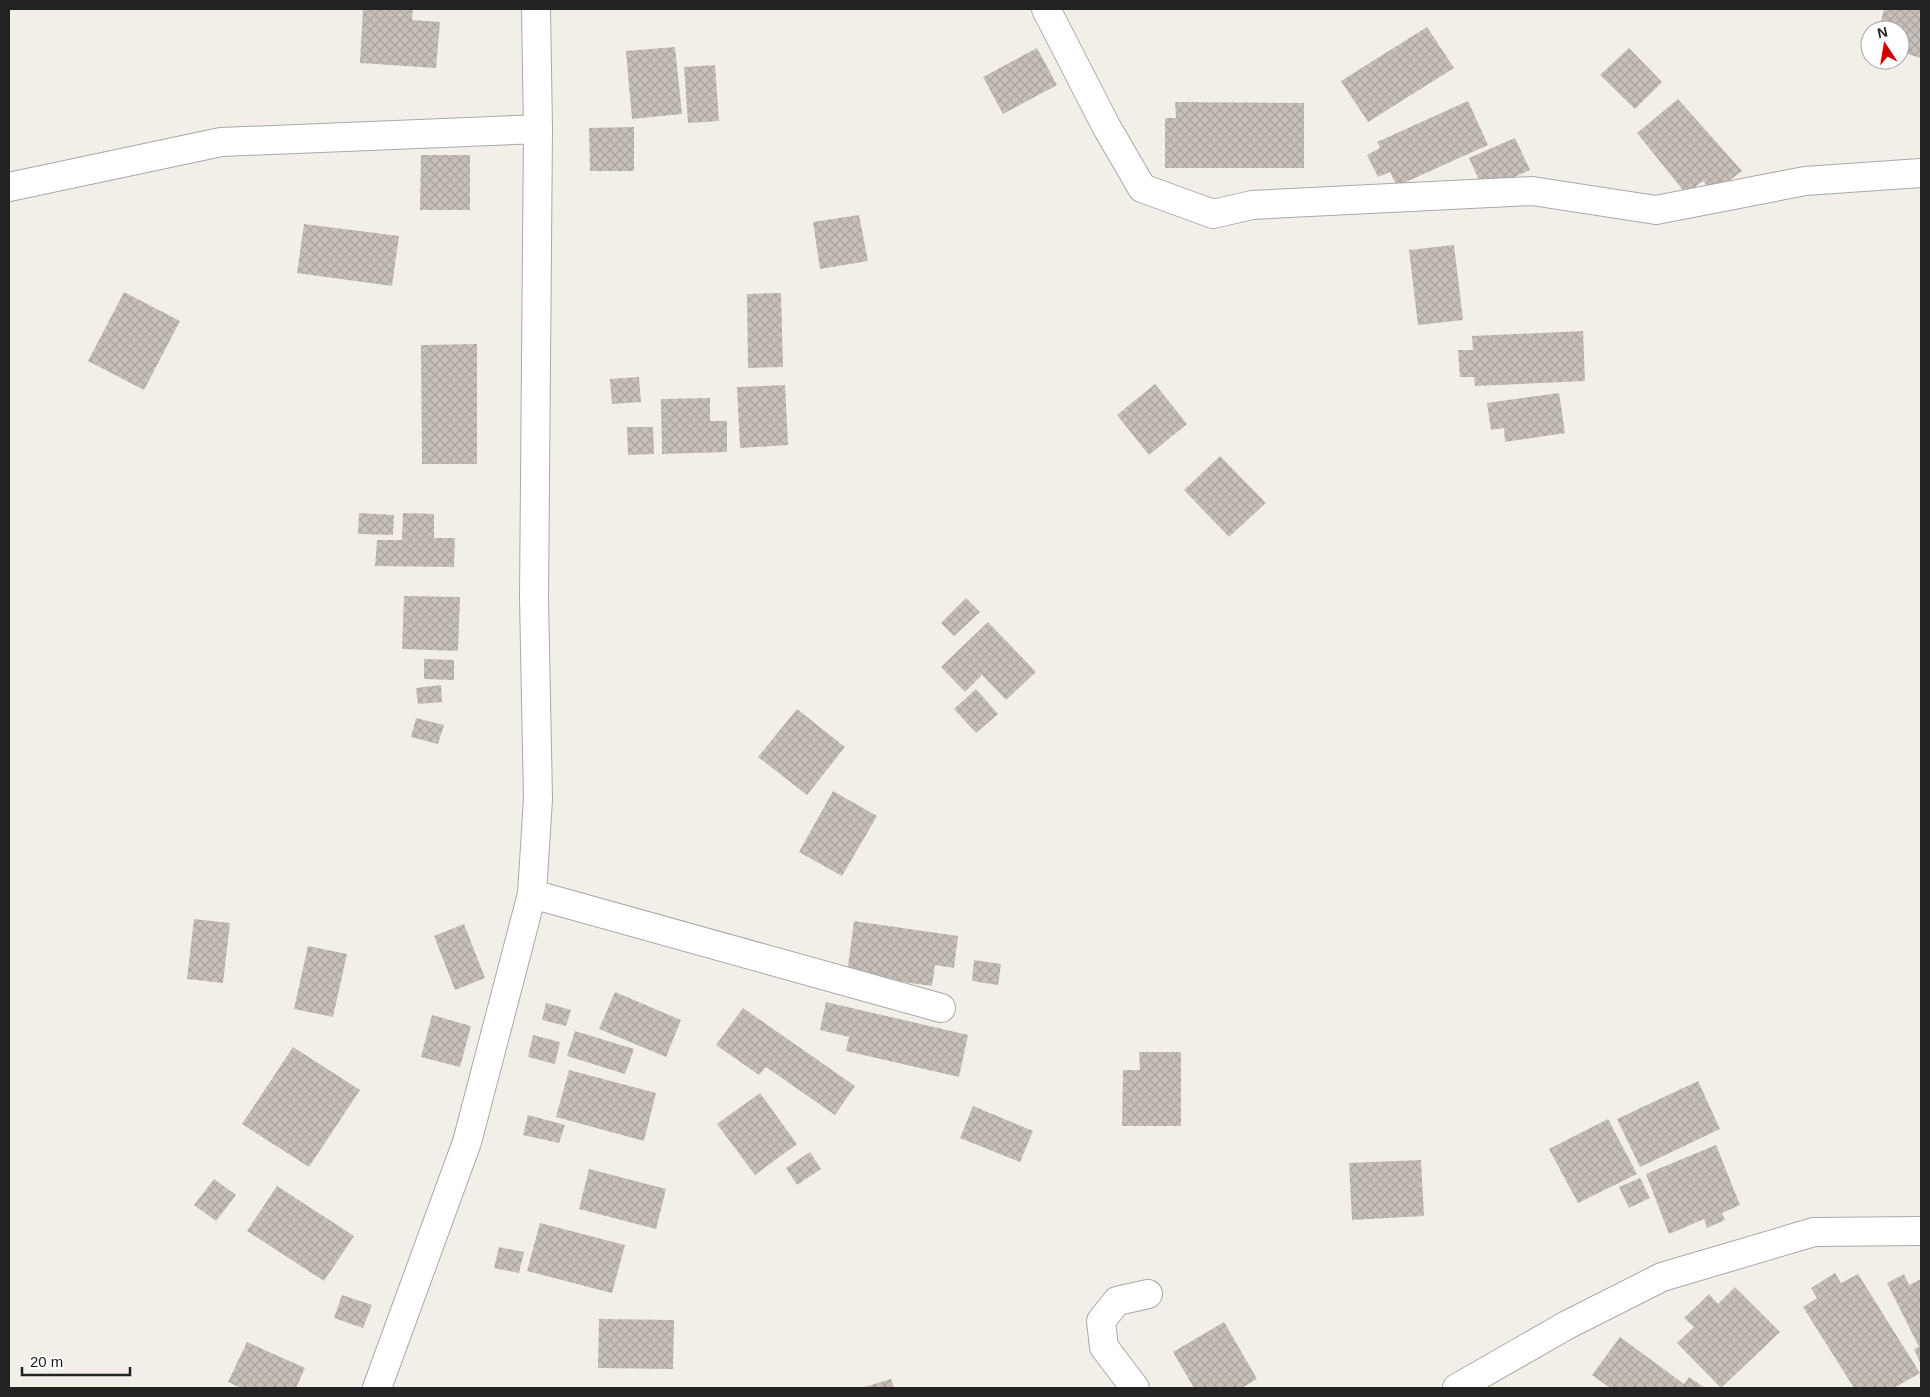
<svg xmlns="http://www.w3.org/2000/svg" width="1930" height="1397" font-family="Helvetica,sans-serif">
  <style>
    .building { fill: url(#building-cross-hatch) }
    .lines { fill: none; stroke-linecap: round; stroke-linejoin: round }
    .minor-casing { stroke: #a9a9a9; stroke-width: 30 }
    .minor { stroke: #fff; stroke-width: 28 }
  </style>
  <defs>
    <pattern id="building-cross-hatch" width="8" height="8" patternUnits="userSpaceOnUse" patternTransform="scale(1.25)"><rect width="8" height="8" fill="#c7bfb8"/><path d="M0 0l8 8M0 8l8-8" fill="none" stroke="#aba49e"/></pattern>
  </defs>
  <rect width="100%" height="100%" fill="#f2efe9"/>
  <path class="building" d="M363,9H413L412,20L440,22L436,68L360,63Z
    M1884,9H1921V58L1900,52V30H1879Z
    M1427,27L1454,68L1368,122L1341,81Z
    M675,47L682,114L632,119L626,51Z
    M1037,48L1057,85L1003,114L983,77Z
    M1629,48L1662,82L1635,109L1600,75Z
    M715,65L719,121L688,123L684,67Z
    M1678,99L1742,171L1713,193L1703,181L1686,194L1637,133Z
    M1468,101L1488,145L1397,186L1390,172L1378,177L1367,155L1380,148L1377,142Z
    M1175,102L1304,103V168H1165V118H1176Z
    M634,127V171H590L589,128Z
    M1515,138L1530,170L1484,191L1469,158Z
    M421,155H470V210H420Z
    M859,215L868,261L820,269L813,222Z
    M304,224L399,236L392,286L297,273Z
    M1454,245L1463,320L1418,325L1409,250Z
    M124,292L180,321L144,390L88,361Z
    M781,293L783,367L748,368L747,294Z
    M1583,331L1585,381L1475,386L1474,377H1460L1458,350H1473L1472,336Z
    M477,344V464H422L421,345Z
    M639,377L641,402L612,404L610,379Z
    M1155,384L1187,424L1149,455L1117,415Z
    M785,385L788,445L740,448L737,387Z
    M1559,393L1565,433L1505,442L1504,428L1491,430L1487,403Z
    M710,398V421H727V452L662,454L661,399Z
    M627,427H653L654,454L628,455Z
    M1220,456L1266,503L1229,537L1184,490Z
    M359,513L394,515L393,535L358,534Z
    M403,513L434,514V538H455L454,567L375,566L377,540H402Z
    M404,596L460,597L458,651L402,649Z
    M966,598L980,612L954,636L941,623Z
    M988,622L1036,672L1006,700L982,675L965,692L941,667Z
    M424,659L454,660V680L424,679Z
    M441,685L442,702L418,704L416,688Z
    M976,689L998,714L976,733L954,709Z
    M797,709L845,747L807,795L758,757Z
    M416,718L444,725L438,744L411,737Z
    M833,791L877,816L842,876L799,852Z
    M194,919L230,923L223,983L187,979Z
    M854,921L958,936L954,968L935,965L932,986L847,974Z
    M464,924L485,978L455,990L434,936Z
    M308,946L347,954L333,1017L294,1009Z
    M974,960L1001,964L998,985L972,981Z
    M615,992L681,1020L666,1057L599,1029Z
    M826,1002L968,1035L959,1077L846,1051L849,1037L820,1030Z
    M546,1003L571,1010L566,1026L542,1020Z
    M743,1008L855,1086L835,1115L766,1067L759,1075L716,1045Z
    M432,1015L471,1026L460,1067L421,1057Z
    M575,1031L634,1049L625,1074L567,1056Z
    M533,1035L560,1042L555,1064L528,1057Z
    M293,1047L360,1090L309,1167L242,1124Z
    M1139,1052H1181V1126H1122L1123,1070H1140Z
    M569,1070L656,1093L644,1141L556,1117Z
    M1698,1081L1720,1129L1640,1167L1617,1119Z
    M760,1093L797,1144L755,1175L717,1124Z
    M973,1106L1033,1131L1020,1162L960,1138Z
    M528,1115L565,1125L559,1143L523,1135Z
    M1608,1119L1637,1174L1578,1203L1549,1149Z
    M1716,1145L1740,1205L1722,1213L1725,1220L1707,1228L1704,1219L1669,1234L1646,1174Z
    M810,1152L821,1169L797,1185L786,1168Z
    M1421,1160L1424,1216L1352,1220L1349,1163Z
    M589,1169L666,1189L656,1229L579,1209Z
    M1640,1178L1650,1198L1629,1208L1619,1187Z
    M214,1179L236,1195L216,1221L194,1205Z
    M277,1186L354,1236L324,1281L247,1231Z
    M540,1223L625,1245L612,1293L527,1271Z
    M499,1247L524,1252L519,1273L494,1268Z
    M1835,1273L1841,1283L1858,1274L1920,1373L1894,1388H1854L1803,1307L1817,1298L1811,1288Z
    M1904,1274L1909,1285L1921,1279V1365L1914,1349L1919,1347L1887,1283Z
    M1735,1287L1780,1332L1721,1388L1677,1343L1694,1327L1684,1318L1709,1294L1718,1304Z
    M342,1295L372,1305L363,1328L334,1318Z
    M599,1319L674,1320L673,1369L598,1368Z
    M1224,1322L1257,1379L1242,1388H1194L1173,1352Z
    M1620,1337L1684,1384L1689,1377L1705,1388H1610L1592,1375Z
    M247,1342L305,1368L296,1388H241L228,1382Z
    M891,1379L894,1388H861Z"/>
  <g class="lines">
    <g class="minor-casing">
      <path id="minor" d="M1046,9L1106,126L1142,188L1213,214L1252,205L1532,191L1656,210L1805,181L1921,173
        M9,187L221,142L538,129
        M532,894L941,1008
        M377,1388L467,1142L532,894L538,799L534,598L538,129L536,9
        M1135,1388L1104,1347L1101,1321L1117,1301L1148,1294
        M1457,1388L1567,1325L1662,1277L1814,1232L1921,1231"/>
    </g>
    <use href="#minor" class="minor"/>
  </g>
  <rect width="1930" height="1397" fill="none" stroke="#222222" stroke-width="20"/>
  <g transform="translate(1885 45) rotate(348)"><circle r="24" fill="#ffffff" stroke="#a7a7a7"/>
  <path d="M0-4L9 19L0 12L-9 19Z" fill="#d40000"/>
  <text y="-8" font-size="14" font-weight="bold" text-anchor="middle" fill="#222222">N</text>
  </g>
  <path d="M22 1367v8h108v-8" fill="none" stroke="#222222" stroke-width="2.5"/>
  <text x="30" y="1367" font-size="15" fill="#222222" stroke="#ffffff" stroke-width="4" paint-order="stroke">20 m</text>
</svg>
